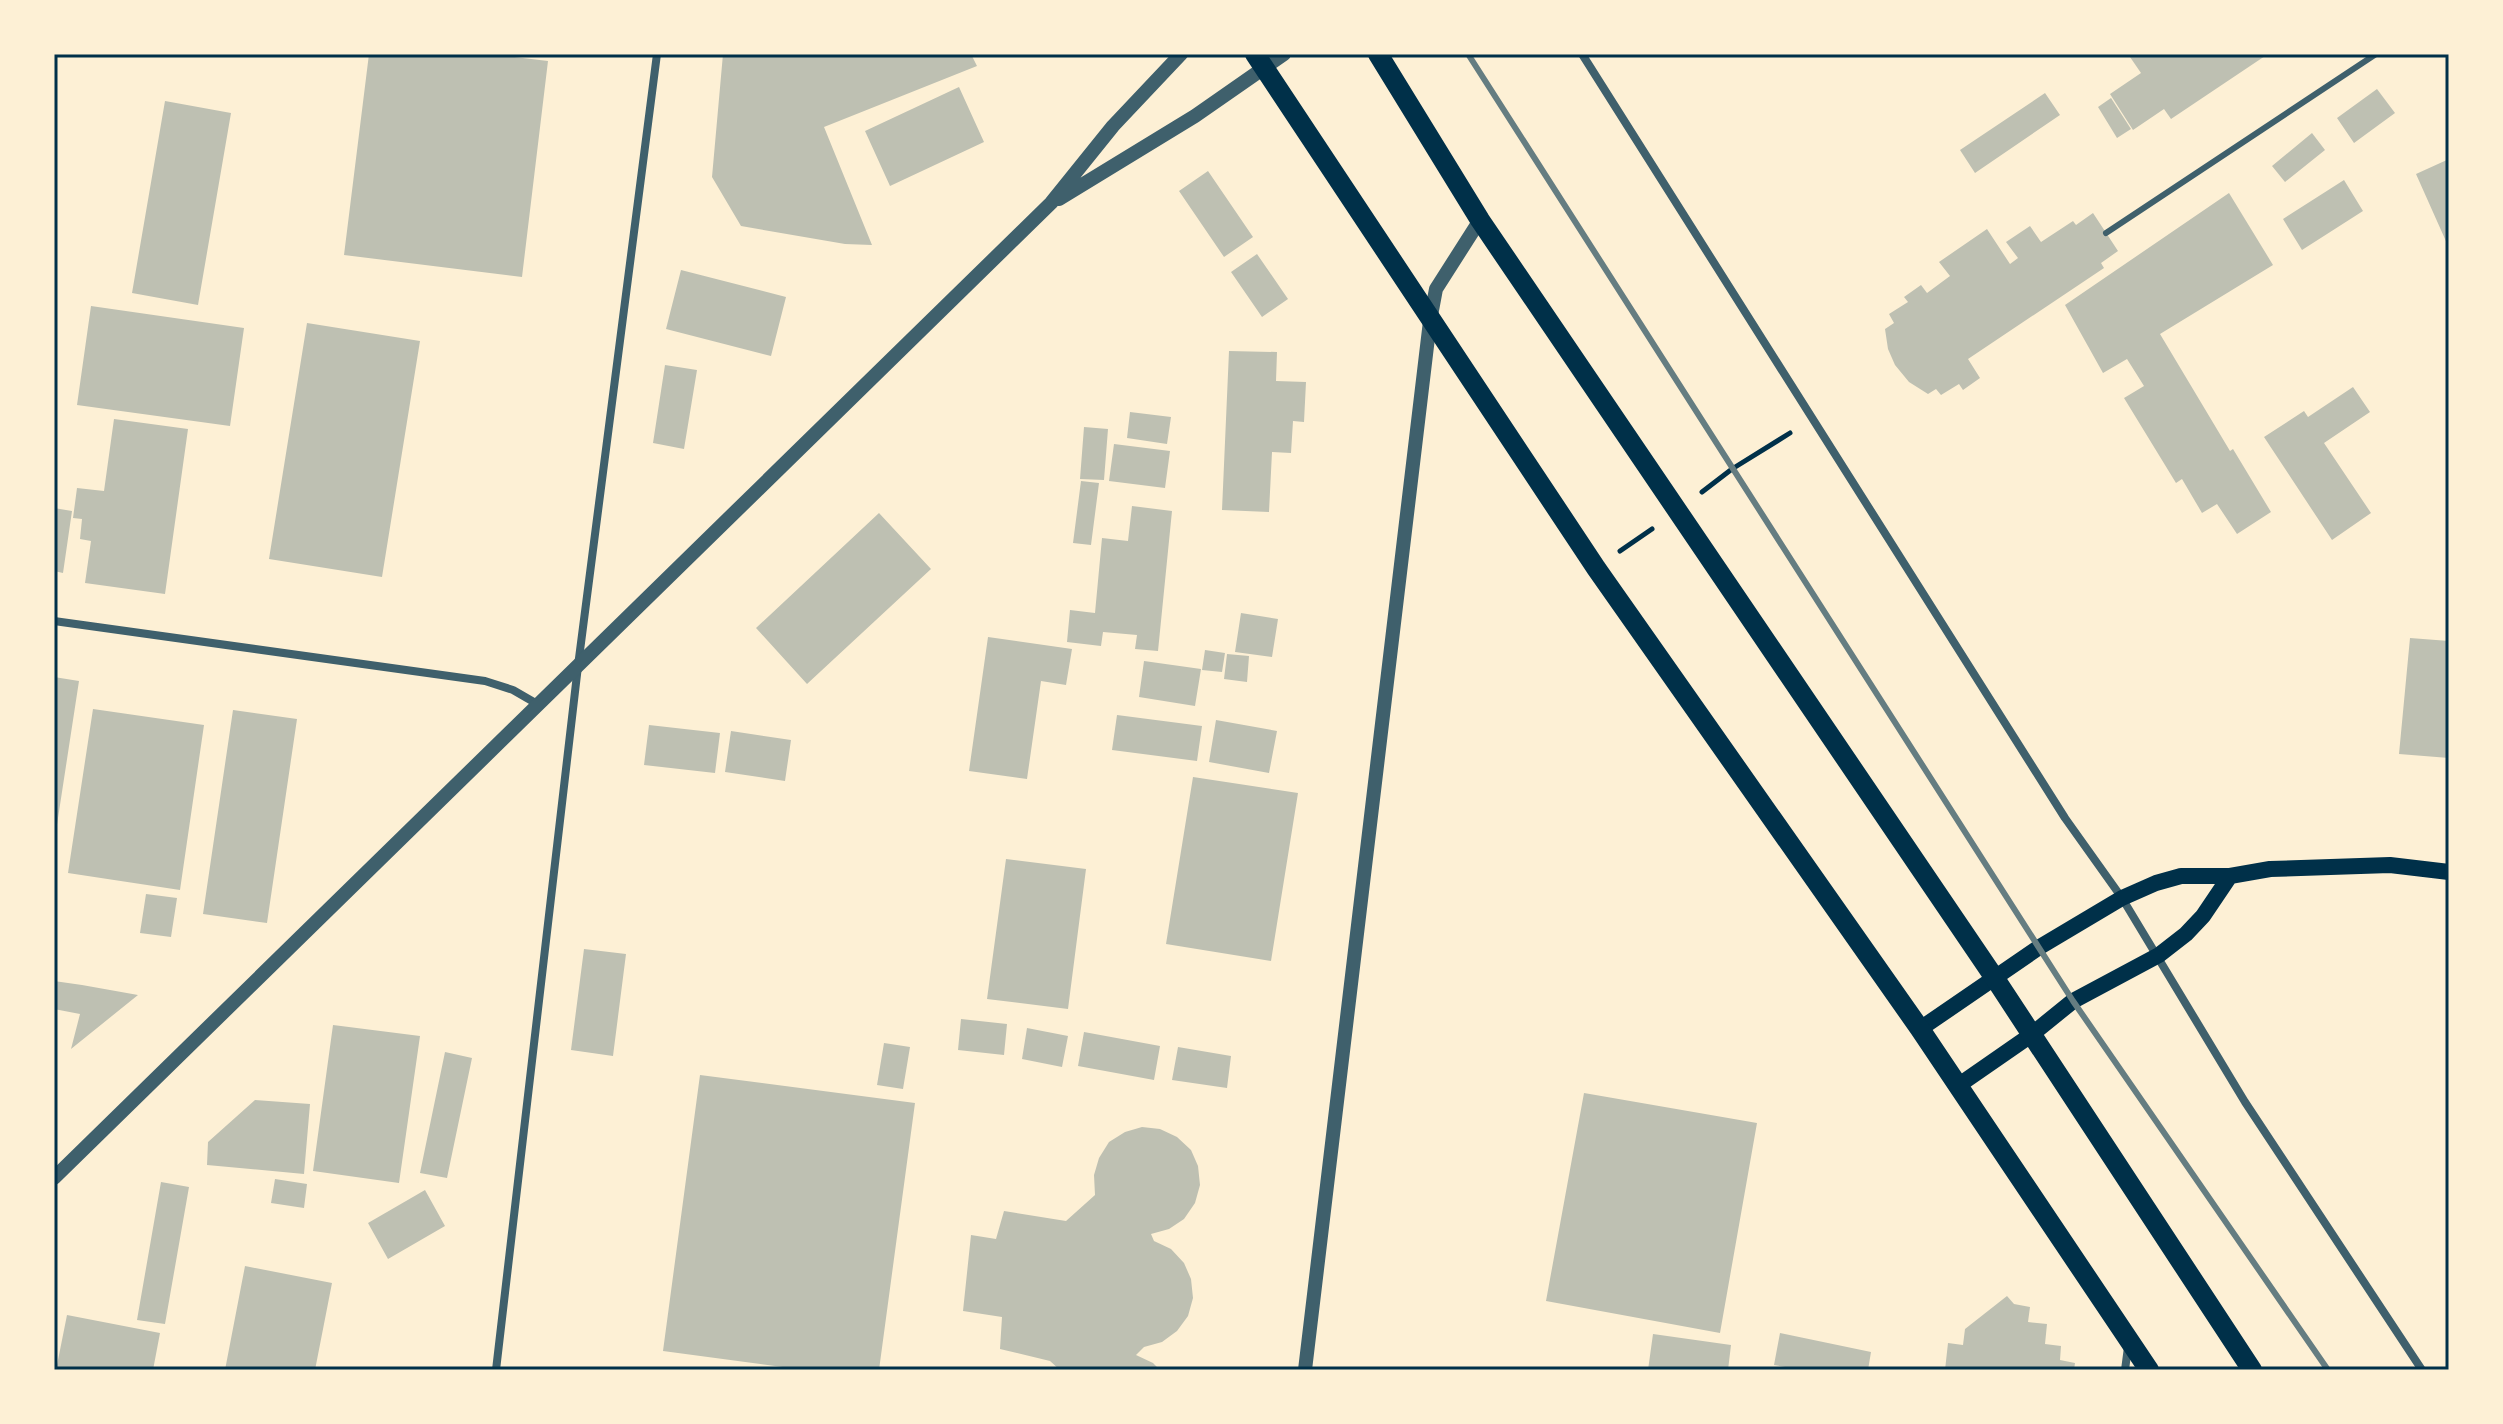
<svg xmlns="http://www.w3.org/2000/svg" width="2503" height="1424" font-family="Rubik,sans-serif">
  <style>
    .building { fill: #bec0b2 }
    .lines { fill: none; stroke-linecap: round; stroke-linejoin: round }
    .path { stroke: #003049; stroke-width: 5 }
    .service { stroke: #3f606c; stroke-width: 6 }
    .minor { stroke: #3f606c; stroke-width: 8 }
    .tertiary { stroke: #3f606c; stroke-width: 14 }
    .secondary { stroke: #003049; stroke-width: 16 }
    .primary { stroke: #003049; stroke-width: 20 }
    .rail { stroke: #657d81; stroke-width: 6 }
    .neatline { fill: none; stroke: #003049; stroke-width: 3 }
  </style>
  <rect width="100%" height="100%" fill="#fdf0d5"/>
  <path class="building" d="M369,54H490L548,61L522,277L344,255Z
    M723,54H971L977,66L824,127L872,245L845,244L741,226L712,177Z
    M2135,54H2268L2171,119L2164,109L2133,130L2110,94L2141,73L2130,57Z
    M959,87L984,142L890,186L865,131Z
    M2377,89L2395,113L2354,143L2337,118Z
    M2045,93L2060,115L1975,173L1960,150Z
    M2111,98L2131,129L2117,138L2098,107Z
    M165,101L231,113L198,305L132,293Z
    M2312,133L2325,150L2285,182L2272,166Z
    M2449,159V248L2416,174Z
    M1208,171L1253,237L1224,257L1179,191Z
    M2344,180L2363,211L2302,250L2283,219Z
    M2229,193L2273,265L2160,334L2230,451L2233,449L2271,512L2237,534L2217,504L2202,513L2182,479L2176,483L2124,398L2144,386L2127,359L2103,373L2065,305Z
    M2093,213L2118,251L2101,263L2104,268L1968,359L1980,378L1963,390L1959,384L1941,395L1936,389L1928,394L1909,382L1895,365L1888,349L1885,329L1894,323L1889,314L1908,302L1904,297L1921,285L1927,293L1950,276L1939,262L1987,229L2010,264L2018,258L2006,242L2030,226L2041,242L2073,221L2076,225Z
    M1257,254L1288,299L1262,317L1231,272Z
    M681,270L786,297L771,356L666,329Z
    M91,306L244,328L230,426L77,405Z
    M307,323L420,341L382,577L269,559Z
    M1229,351L1277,352L1276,381L1306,382L1304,422L1293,421L1291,453L1272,452L1269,512L1222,510Z
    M665,365L697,370L684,449L653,443Z
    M2353,387L2370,412L2324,443L2371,513L2332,540L2264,437L2304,411L2308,417Z
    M1130,412L1171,417L1167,444L1127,438Z
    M114,419L188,429L165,594L85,583L91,541L80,539L82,519L73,518L77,488L104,491Z
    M1084,427L1108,429L1104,480L1080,479Z
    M1114,444L1170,451L1165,488L1109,481Z
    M1081,481L1099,483L1091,545L1073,543Z
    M1132,506L1172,511L1158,651L1135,649L1137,635L1103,632L1101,646L1067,642L1070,610L1095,613L1102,538L1128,541Z
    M54,508L72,511L63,573L54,571Z
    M879,513L931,569L807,684L756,628Z
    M1241,613L1278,619L1272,657L1235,652Z
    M988,637L1072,649L1066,685L1041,681L1027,779L969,771Z
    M2410,638L2449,641V758L2399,754Z
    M1205,650L1225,653L1222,672L1202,670Z
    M1227,654L1249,656L1247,682L1224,679Z
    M1144,661L1201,669L1195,706L1139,697Z
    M54,677L79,681L56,831H54Z
    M93,709L204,725L180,890L68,873Z
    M233,710L297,719L267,923L203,914Z
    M1117,715L1202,726L1197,761L1112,750Z
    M1216,720L1277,731L1269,773L1209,762Z
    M649,725L720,733L715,773L644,765Z
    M731,731L791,740L785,781L725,772Z
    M1193,777L1298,793L1271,961L1166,944Z
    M1006,859L1086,869L1068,1009L987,999Z
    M146,894L177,898L171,937L140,933Z
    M584,949L626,954L613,1056L571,1050Z
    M54,981L82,985L138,995L71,1049L80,1014L54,1009Z
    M961,1019L1007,1024L1004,1055L958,1050Z
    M333,1025L420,1036L399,1183L313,1171Z
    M1027,1028L1068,1036L1062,1067L1022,1059Z
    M1084,1032L1160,1046L1154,1080L1078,1066Z
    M884,1043L910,1047L903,1089L877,1085Z
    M1178,1047L1231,1056L1227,1088L1172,1080Z
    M445,1052L472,1058L447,1178L420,1173Z
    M700,1075L915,1103L879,1370H805L663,1351Z
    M1584,1093L1757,1123L1720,1333L1546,1301Z
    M255,1100L310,1104L304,1174L207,1165L208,1142Z
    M1142,1127L1160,1129L1177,1137L1191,1150L1198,1166L1200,1185L1195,1203L1184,1219L1169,1229L1151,1234L1154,1241L1171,1249L1184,1263L1191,1279L1193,1298L1188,1316L1177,1331L1162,1342L1144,1347L1136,1355L1153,1363L1160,1370H1060L1050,1361L1000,1349L1002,1317L963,1311L971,1235L996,1239L1004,1211L1066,1221L1095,1195L1094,1175L1099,1158L1109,1142L1125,1132Z
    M275,1179L307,1184L304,1208L271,1203Z
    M161,1182L189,1187L165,1324L137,1320Z
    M425,1190L445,1226L388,1259L368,1223Z
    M245,1266L332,1283L315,1370H225Z
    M2007,1296L2014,1304L2030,1307L2028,1322L2047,1324L2045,1344L2061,1346L2060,1360L2075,1363L2074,1370H1945L1948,1343L1963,1345L1965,1329Z
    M67,1315L160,1333L153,1370H56Z
    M1780,1333L1871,1352L1868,1370H1802L1774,1365Z
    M1653,1334L1731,1345L1728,1370H1648Z"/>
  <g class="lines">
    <path class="path" d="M1702,492L1732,469L1790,433
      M1620,551L1652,529"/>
    <path class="service" d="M2106,233L2376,54"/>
    <path class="minor" d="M1582,54L2065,818L2122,898L2245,1102L2422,1370
      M54,621L485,681L513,690L539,705
      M496,1370L578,666L657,54
      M2125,1370L2128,1347"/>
    <path class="tertiary" d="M1059,199L1195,116L1284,54
      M54,1178L1051,203L1113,126L1181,54
      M1305,1370L1430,321L1436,289L1480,220"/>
    <path class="secondary" d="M1920,1029L2038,948L2122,898L2156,883L2181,876H2230L2270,869L2390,865L2449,872
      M1959,1085L2031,1035L2073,1001L2159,955L2186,934L2203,916L2230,876"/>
    <path class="primary" d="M1255,54L1596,568L1920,1029L2149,1370
      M1378,54L1480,220L1994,977L2252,1370"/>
    <path class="rail" d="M1468,54L2073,1001L2328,1370"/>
  </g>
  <rect width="2503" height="1424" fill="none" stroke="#fdf0d5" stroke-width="112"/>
  <rect x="56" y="56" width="2391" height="1312" class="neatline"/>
</svg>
